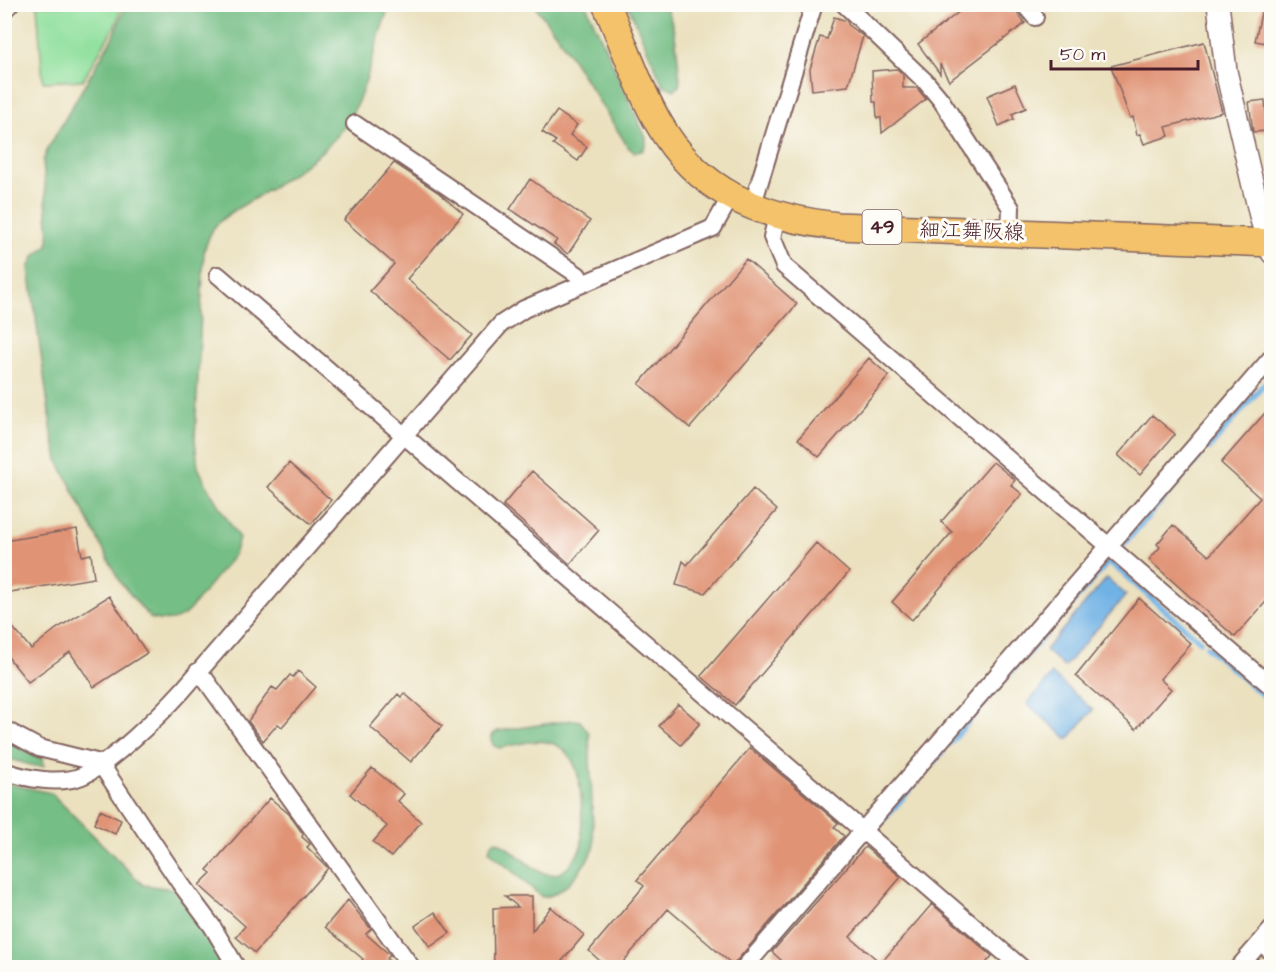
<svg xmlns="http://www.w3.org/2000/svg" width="1276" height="972" font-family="'Architects Daughter','Klee One',sans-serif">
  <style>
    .green { fill: #91e09e; stroke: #6e8064; stroke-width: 1.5 }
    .forest { fill: #74be85; stroke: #5f6e58; stroke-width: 1.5 }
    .water { fill: #71b2e5; stroke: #5e6888; stroke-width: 1.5 }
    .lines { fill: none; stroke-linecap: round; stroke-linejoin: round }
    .stream { stroke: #71b2e5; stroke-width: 6 }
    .building { fill: #e09374 }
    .minor-casing { stroke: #82635f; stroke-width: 20 }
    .tertiary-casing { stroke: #82635f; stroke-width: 24 }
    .primary-casing { stroke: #82635f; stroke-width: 30 }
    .minor { stroke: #fff; stroke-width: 16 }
    .tertiary { stroke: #fff; stroke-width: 21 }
    .primary { stroke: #f3c26a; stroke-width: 27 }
    .labels { text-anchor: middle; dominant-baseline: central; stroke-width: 6; stroke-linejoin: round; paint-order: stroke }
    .shield { fill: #fdfcf7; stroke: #806168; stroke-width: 1.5 }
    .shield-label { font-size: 20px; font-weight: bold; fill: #4a1f2b }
    .street-label { font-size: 21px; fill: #4a1f2b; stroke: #fdfcf7 }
  </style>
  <rect width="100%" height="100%" fill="#fdfcf7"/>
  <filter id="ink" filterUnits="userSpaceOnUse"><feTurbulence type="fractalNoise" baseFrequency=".0167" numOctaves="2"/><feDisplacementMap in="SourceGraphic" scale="12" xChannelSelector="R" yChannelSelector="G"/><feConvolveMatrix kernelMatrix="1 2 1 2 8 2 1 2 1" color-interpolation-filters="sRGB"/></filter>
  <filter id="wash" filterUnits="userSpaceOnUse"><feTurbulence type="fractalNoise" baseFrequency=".008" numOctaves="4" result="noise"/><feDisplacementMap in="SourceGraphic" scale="24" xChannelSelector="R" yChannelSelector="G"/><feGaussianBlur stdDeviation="1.35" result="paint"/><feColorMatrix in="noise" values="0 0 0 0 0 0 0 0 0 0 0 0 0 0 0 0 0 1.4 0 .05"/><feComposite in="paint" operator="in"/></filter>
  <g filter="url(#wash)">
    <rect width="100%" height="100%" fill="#ebe1bf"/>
    <path class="green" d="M37,5H122L117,22L83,80L43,82Z"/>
    <path class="forest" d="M126,5H390C372,47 368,100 337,136C314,162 286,178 257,197C242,206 223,215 213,229C209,235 207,244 204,250L195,440L198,467L209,490L239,538L234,555L187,613C175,622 164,622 150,618L120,582L59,463L52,434L29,268L35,255L48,245L49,238L43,161L48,148L114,35Z
      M534,5H586L646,138V145L642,151L634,152L628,147L559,38Z
      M628,5H664C677,26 677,55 680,80L679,86L674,90L663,85Z
      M573,720L580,721L589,733L594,849C584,866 564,897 542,897L489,851L491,844L496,841C519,849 545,894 570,865C575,858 580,853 582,844C580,814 589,754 551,743C536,738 515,745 500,748L494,746L491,740L493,734L498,731Z
      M5,740L43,759L44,766H34L5,758Z
      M4,783L51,793L143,885L173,889L207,930L229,967H5Z"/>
    <path class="water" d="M1107,578L1126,595L1064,667L1045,650Z
      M1052,674L1093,710L1068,739L1027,704Z"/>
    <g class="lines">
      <path class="stream" d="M1209,448L1272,375
        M1123,545L1201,455
        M1109,561L1200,641
        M1207,647L1272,703
        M1024,658L1108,562
        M949,744L1016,666
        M877,827L943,751
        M1251,968L1264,953"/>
    </g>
    <g id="blocks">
      <path class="building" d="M969,4H1010L1025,23L949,81L940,64V74L918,44Z
        M1263,4H1272V44L1255,41Z
        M834,17L847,21L849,26L863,36L848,86L812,90L810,69L820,37L827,39Z
        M1204,42L1222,112L1166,127L1169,136L1144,144L1140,134L1137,135L1133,117L1130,118L1111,66Z
        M897,69L903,74V88H917L926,99L882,133L881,118H877L876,102H873L872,71Z
        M1015,84L1026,108L1012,114L1014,119L999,126L987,96Z
        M1265,100L1268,131L1253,132L1249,102Z
        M557,111L577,125L570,135L587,147L578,161L553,144L556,141L542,132Z
        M394,163L439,193L463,214L407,279L472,335L450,360L370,291L394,264L344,220Z
        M530,179L590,221L568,254L554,244L557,240L510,209Z
        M746,259L797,304L690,428L639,384Z
        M869,358L889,376L819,457L798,439Z
        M1272,405V595L1235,637L1149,560L1160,547L1157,544L1173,525L1209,556L1260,498L1221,463Z
        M1152,415L1175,434L1140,475L1118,455Z
        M993,462L1015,480L1011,485L1022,494L912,620L892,602L952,532L941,522Z
        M289,463L331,500L311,524L268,487Z
        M532,471L599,530L570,564L503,505Z
        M753,489L777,510L705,593L676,585L683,561L687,565Z
        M77,529L82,556L91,554L94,578L4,593V541Z
        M816,543L849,572L735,705L701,676Z
        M109,596L147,653L94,687L70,652L28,682L4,652V617L31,649L56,629Z
        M1139,598L1191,644L1160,679L1171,689L1136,729L1076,676Z
        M298,671L316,687L282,727L278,724L263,741L248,721L272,687L277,690L290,675L293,677Z
        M404,693L442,726L411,762L370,727L398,694L401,697Z
        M678,704L700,723L681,745L659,726Z
        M750,748L838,823L834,827L844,836L733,965L668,909L618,968H608L589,951L644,886L637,880Z
        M372,768L404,794L398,801L421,822L391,857L373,842L387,826L350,794Z
        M270,798L289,814L303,834L302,837L310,844L307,847L328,868L255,953L236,937L245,926L199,885L211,873L207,870Z
        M100,810L121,820L115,834L94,824Z
        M865,847L901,877L850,937L881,963L932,904L992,956L982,968H790L772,952Z
        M505,896H532V931L551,907L584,935L556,968H494L493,908L518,907Z
        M348,900L371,929L366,934L390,955L387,959L397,968H356L363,959L325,927Z
        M435,912L450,933L430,947L415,926Z"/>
    </g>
  </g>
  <g filter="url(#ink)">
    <use href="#blocks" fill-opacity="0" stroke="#82635f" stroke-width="1.5"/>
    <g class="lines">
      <g class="minor-casing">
        <path id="minor" d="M844,4L926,82L941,100L1011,208L1010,232
          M1024,4L1035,17
          M4,10L10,4
          M355,124L578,275L582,284
          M752,207L814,4
          M777,216L772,237L784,266L1272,687
          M218,275L1022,968
          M197,672L205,679L412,968
          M4,729L39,748L100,763L180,883L212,926L237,968
          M4,771C27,779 60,785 82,776C110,764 161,714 182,691L501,324L524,309L713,228L731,196
          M1260,942L1272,952
          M744,968L1272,357
          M1238,968L1272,929"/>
      </g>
      <g class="tertiary-casing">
        <path id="tertiary" d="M1218,4L1226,71L1261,220L1272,253"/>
      </g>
      <g class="primary-casing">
        <path id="primary" d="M606,4C624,43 637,85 658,122C697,192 762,218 838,226L1272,243"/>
      </g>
      <use href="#minor" class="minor"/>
      <use href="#tertiary" class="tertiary"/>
      <use href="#primary" class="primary"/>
    </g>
  </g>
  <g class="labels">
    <rect class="shield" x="862.5" y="210" width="39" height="34" rx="4.5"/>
    <g class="shield-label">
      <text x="882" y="227">49</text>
    </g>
    <g class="street-label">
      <text transform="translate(972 231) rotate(2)">細江舞阪線</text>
    </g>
  </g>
  <rect width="1276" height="972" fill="none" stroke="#fdfcf7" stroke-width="24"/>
  <path d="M1051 60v9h147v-9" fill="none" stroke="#4a1f2b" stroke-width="3"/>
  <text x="1060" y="60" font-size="18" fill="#4a1f2b" stroke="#fdfcf7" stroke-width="4.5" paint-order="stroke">50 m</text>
</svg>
